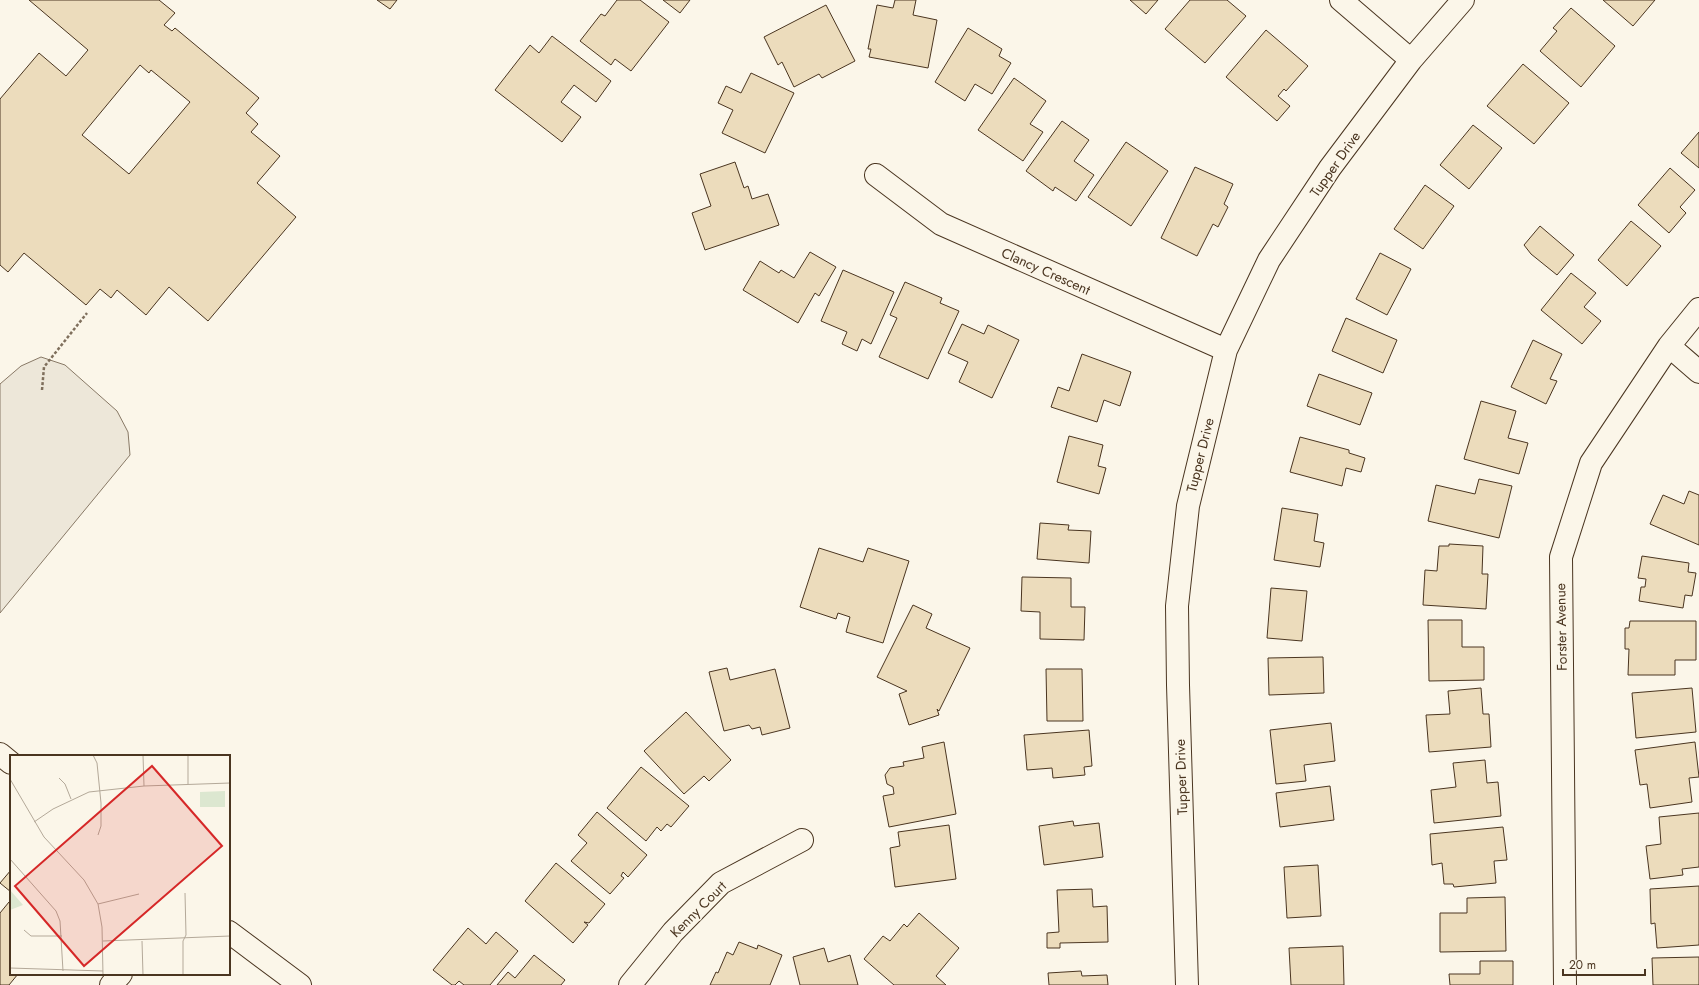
<svg xmlns="http://www.w3.org/2000/svg" width="1699" height="985" font-family="Jost,sans-serif">
  <style>
    .parking { fill: #ede7d9; stroke: #887966 }
    .building { fill: #ecdcbc; stroke: #4a3520; fill-rule: evenodd }
    .lines { fill: none; stroke-linecap: round; stroke-linejoin: round }
    .minor-casing { stroke: #4a3520; stroke-width: 24 }
    .path { stroke: #7f6f5c; stroke-width: 2.5; stroke-dasharray: 3 2; stroke-linecap: butt }
    .minor { stroke: #fbf6e9; stroke-width: 22 }
    .labels { text-anchor: middle; dominant-baseline: central; stroke-width: 3; stroke-linejoin: round; paint-order: stroke }
    .street-label { font-size: 14px; fill: #4a3520; stroke: #fbf6e9 }
    .inset-road { fill: none; stroke: #b4a999; stroke-width: 1 }
    .view { fill: #d62828; fill-opacity: 0.15; stroke: #d62828; stroke-width: 2 }
    .inset-edge { fill: none; stroke: #4a3520; stroke-width: 2 }
  </style>
  <rect width="100%" height="100%" fill="#fbf6e9"/>
  <path class="parking" d="M41,357L65,365L117,411L128,432L130,455L0,613V384L21,366Z"/>
  <path class="building" d="M29,0H159L175,13L164,25L172,31L175,28L259,98L246,113L258,124L251,132L280,156L257,183L296,217L208,321L169,287L146,315L117,290L111,298L100,289L86,305L24,253L8,272L0,265V99L39,53L66,76L88,50ZM140,65L149,73L151,70L190,102L129,174L82,135Z
    M377,0H397L390,9Z
    M617,0H640L669,22L631,71L615,59L611,65L580,41L601,14L605,16Z
    M663,0H690L680,13Z
    M895,0H916L913,15L937,20L928,68L869,57L871,49H868L877,5L893,8Z
    M1130,0H1158L1146,14Z
    M1190,0H1227L1246,16L1205,63L1165,29Z
    M1603,0H1655L1633,26Z
    M826,5L855,61L822,78L819,74L794,87L782,62L778,65L764,37Z
    M1571,8L1615,46L1581,87L1540,51L1557,31L1553,28Z
    M968,28L1002,49L999,56L1011,63L992,94L975,84L965,101L935,82Z
    M1266,30L1308,66L1286,91L1284,89L1278,96L1290,106L1277,121L1226,77Z
    M552,36L611,81L596,102L574,85L561,102L581,117L562,142L495,90L530,45L539,53Z
    M1523,64L1569,103L1534,144L1487,106Z
    M751,73L794,93L765,153L722,133L733,110L718,103L726,86L741,93Z
    M1014,78L1046,101L1030,124L1043,132L1023,161L978,130Z
    M1062,121L1089,140L1074,161L1094,175L1076,201L1055,187L1053,191L1026,171Z
    M1473,125L1502,148L1469,189L1440,165Z
    M1699,132V168L1681,153Z
    M1126,142L1168,171L1131,226L1088,197Z
    M735,162L744,188L748,186L752,199L768,194L779,225L705,250L692,213L711,206L700,174Z
    M1195,167L1233,184L1224,204L1228,207L1218,227L1213,224L1197,256L1161,238Z
    M1670,168L1695,190L1680,207L1686,213L1669,233L1638,205Z
    M1425,185L1454,206L1423,249L1394,229Z
    M1631,221L1661,246L1627,286L1598,260Z
    M1540,226L1574,255L1557,275L1531,254L1524,245Z
    M810,252L836,267L819,296L815,293L798,323L743,290L760,261L779,273L781,270L794,278Z
    M1380,253L1411,269L1387,315L1356,299Z
    M843,270L894,292L871,344L862,339L857,351L842,344L847,332L821,321Z
    M1571,273L1596,293L1584,307L1601,321L1582,344L1541,310Z
    M905,282L942,298L940,303L959,311L928,379L879,357L897,318L890,315Z
    M1346,318L1397,340L1383,373L1332,351Z
    M962,324L984,334L988,325L1019,340L992,398L959,382L968,362L948,353Z
    M1533,340L1562,354L1550,379L1557,381L1546,404L1511,387Z
    M1082,354L1131,372L1120,406L1104,400L1097,422L1051,407L1058,387L1069,391Z
    M1319,374L1372,393L1360,425L1307,406Z
    M1481,401L1516,411L1508,438L1528,443L1519,474L1464,459Z
    M1069,436L1103,445L1098,466L1106,468L1099,494L1057,482Z
    M1300,437L1349,450V453L1365,458L1361,472L1346,468L1342,486L1290,472Z
    M1479,479L1512,486L1499,538L1428,521L1436,485L1475,494Z
    M1689,491L1699,495V545L1650,524L1663,495L1684,504Z
    M1282,508L1318,514L1314,541L1324,543L1320,567L1274,560Z
    M1040,523L1069,525L1068,530L1091,531L1089,563L1037,559Z
    M1449,544L1483,546L1482,574H1488L1486,609L1423,605L1425,570L1437,571L1439,546H1449Z
    M819,548L863,562L868,548L909,561L883,643L846,632L850,617L838,613L836,619L800,607Z
    M1642,556L1689,563L1688,572L1696,573L1692,596L1685,595L1683,608L1639,601L1641,587H1645L1646,579L1638,578Z
    M1022,577L1071,578V607H1085L1084,640L1040,639V612L1021,611Z
    M1271,588L1307,591L1302,641L1267,638Z
    M913,605L932,614L926,628L970,648L939,711L937,709L939,715L909,725L899,694L907,691L877,677Z
    M1428,620H1462V647H1484V680L1429,681Z
    M1630,621H1696V660H1675V675H1628L1629,649H1625V628H1629Z
    M1323,657L1324,693L1269,695L1268,658Z
    M727,668L730,680L775,669L790,728L762,735L760,727L752,729L749,725L724,731L709,672Z
    M1046,669H1082L1083,721H1047Z
    M1481,688L1483,714H1489L1491,747L1429,752L1426,715L1450,714L1448,691Z
    M1692,688L1696,732L1636,738L1632,693Z
    M686,712L731,760L709,781L704,776L684,794L644,751Z
    M1331,723L1335,761L1304,765L1306,781L1276,784L1270,730Z
    M1089,730L1092,766L1084,767L1085,775L1053,778L1052,768L1027,770L1024,735Z
    M944,742L956,814L889,827L883,796L894,794L893,787L887,784L885,775L890,768L904,766L903,762L924,758L922,747Z
    M1695,742L1699,777L1689,778L1692,802L1650,808L1647,784L1640,785L1635,750Z
    M1485,760L1487,783L1498,782L1501,816L1434,823L1431,790L1456,787L1453,763Z
    M641,767L689,806L671,827L667,824L661,831L657,827L646,841L607,808Z
    M1330,786L1334,820L1280,827L1276,793Z
    M597,812L647,855L628,877L623,872L621,876L624,878L610,894L571,861L587,843L578,835Z
    M1699,813V867L1682,869L1683,875L1650,879L1646,846L1661,844L1659,817Z
    M1073,821L1074,826L1099,823L1103,857L1044,865L1039,826Z
    M949,825L956,879L895,887L890,848L900,846L898,832Z
    M1503,827L1507,860L1494,861L1496,883L1454,887L1453,884H1444L1442,863L1432,865L1430,834Z
    M556,863L605,904L589,923L584,922L588,925L573,943L525,901Z
    M1318,865L1321,916L1287,918L1284,867Z
    M11,870V892L0,883Z
    M1699,886V945L1657,948L1655,923L1651,924L1650,889Z
    M1092,889L1093,907L1107,906L1108,942L1060,943V948H1047V933L1059,932L1057,890Z
    M1505,897L1506,951L1440,952V913H1467V898Z
    M9,902L11,904V974H18L9,985H0V913Z
    M919,913L959,948L936,976L946,985H894L864,959L883,936L890,941L904,924L907,927Z
    M468,928L486,944L496,932L518,951L490,985H464L459,981L455,985H452L433,970Z
    M739,942L757,949L758,945L782,955L770,985H710L716,972L718,973L727,952L733,955Z
    M1343,946L1344,985H1291L1289,948Z
    M824,948L828,962L850,955L858,985H800L793,957Z
    M534,955L565,980L561,985H497L508,972L515,978Z
    M1699,957V985H1653L1652,958Z
    M1480,961H1513V985H1450L1449,974H1480Z
    M1081,971L1082,976L1107,975L1108,985H1049L1048,973Z"/>
  <g class="lines">
    <g class="minor-casing">
      <path id="minor" d="M1341,0L1411,60
        M876,175L941,224L1226,350
        M1669,346L1699,372
        M0,754L11,763
        M229,932L300,985
        M111,985L121,974
        M630,985L673,932L721,883L802,840
        M1187,985L1178,685L1177,606L1188,506L1226,350L1269,260L1330,168L1411,60L1463,0
        M1565,985L1561,557L1591,463L1669,346L1699,309"/>
    </g>
    <path class="path" d="M42,390L44,367L87,313"/>
    <use href="#minor" class="minor"/>
  </g>
  <g class="labels">
    <g class="street-label">
      <text transform="translate(1335 164) rotate(-55)">Tupper Drive</text>
      <text transform="translate(1046 271) rotate(24)">Clancy Crescent</text>
      <text transform="translate(1200 455) rotate(-76)">Tupper Drive</text>
      <text transform="translate(1561 627) rotate(-91)">Forster Avenue</text>
      <text transform="translate(1181 777) rotate(-92)">Tupper Drive</text>
      <text transform="translate(698 909) rotate(-45)">Kenny Court</text>
    </g>
  </g>
  <g transform="translate(10 755)">
    <rect width="220" height="220" fill="#fbf6e9"/>
    <path d="M215,36V52H190V37ZM0,135L13,150L0,155Z" fill="#dce7d0"/>
    <path class="inset-road" d="M83,0L87,8L91,48V71L88,80M133,0L134,31M178,0V29M49,23L55,29L61,44M0,24L34,82L74,125L88,149L92,172L93,220M24,67L43,54L79,37L134,31L220,28M0,104L46,156L50,166L53,216M88,149L129,139M14,175L21,181H52M93,186L220,181M132,186L133,220M0,213L93,216M173,220V186L176,180L175,138"/>
    <path class="view" d="M142,11L212,91L74,211L5,131Z"/>
    <rect width="220" height="220" class="inset-edge"/>
  </g>
  <path d="M1563 969v6h82v-6" fill="none" stroke="#4a3520" stroke-width="2"/>
  <text x="1569" y="969" font-size="12" fill="#4a3520" stroke="#fbf6e9" stroke-width="3" paint-order="stroke">20 m</text>
</svg>
